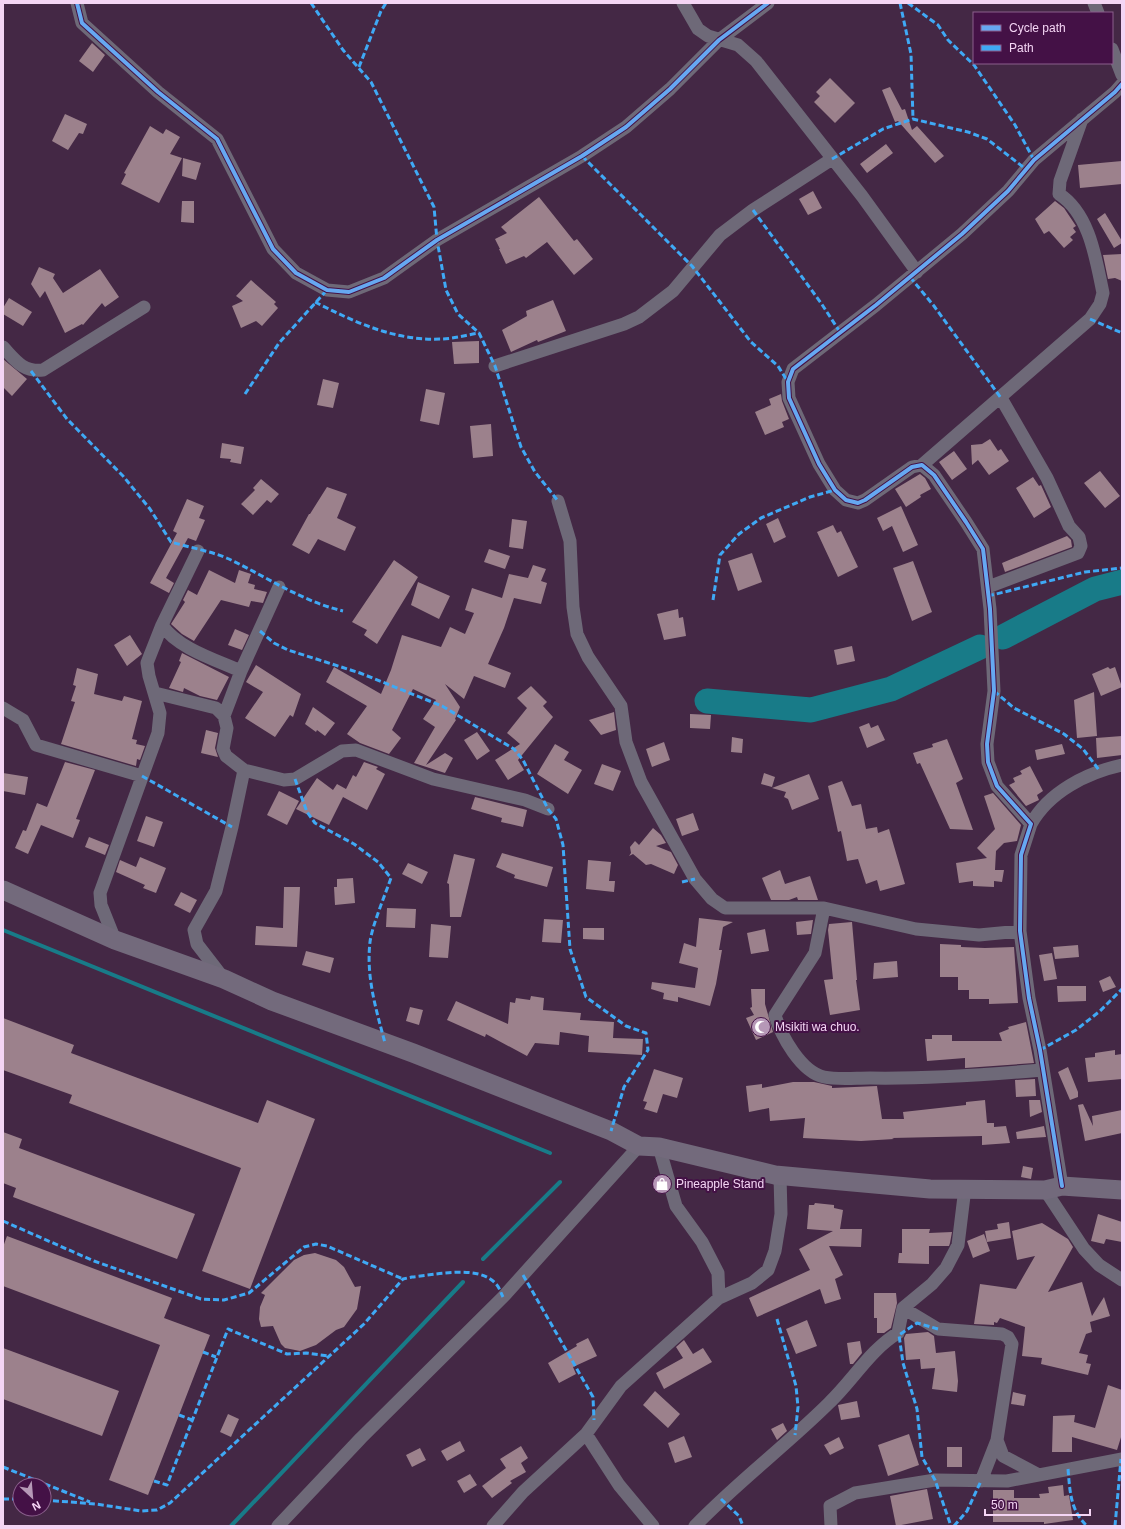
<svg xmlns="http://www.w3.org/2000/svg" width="1125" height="1529" font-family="Arial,sans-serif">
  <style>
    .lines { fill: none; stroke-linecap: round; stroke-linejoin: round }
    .stream { stroke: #187b88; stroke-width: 4 }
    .river { stroke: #187b88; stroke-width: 25 }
    .building { fill: #9c818c }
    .street { stroke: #6e6978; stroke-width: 13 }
    .secondary { stroke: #736a7c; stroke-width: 19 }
    .quiet { stroke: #3fa9f5; stroke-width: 3; stroke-dasharray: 6 3; stroke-linecap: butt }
    .cycleway-casing { stroke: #441146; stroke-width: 6 }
    .cycleway { stroke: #66a8f1; stroke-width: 4 }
    .labels { text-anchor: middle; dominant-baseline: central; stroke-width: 4; stroke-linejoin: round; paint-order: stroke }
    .poi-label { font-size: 12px; fill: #f4d5f4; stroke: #441146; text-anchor: start }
  </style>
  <rect width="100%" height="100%" fill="#442845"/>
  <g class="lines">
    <path class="stream" d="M3,930L550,1153
      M483,1259L560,1182
      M231,1526L463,1282"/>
    <path class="river" d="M1003,637L1095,589L1122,582
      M707,701L811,710L891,689L980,647"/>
  </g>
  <path class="building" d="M92,43L105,55L93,72L79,61Z
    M830,78L855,103L835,123L814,102L820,96L816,92Z
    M890,87L902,110L905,109L912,130L917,126L944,156L935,163L898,121L895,122L882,90Z
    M65,114L87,124L83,134L79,133L68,150L52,141Z
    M150,126L163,134L166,129L180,137L170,154L182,158L159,203L121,184L126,174L124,173Z
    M886,144L893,153L867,173L860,164Z
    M183,158L201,163L196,180L182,176Z
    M1122,161V184L1080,188L1078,165Z
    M813,191L822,208L808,215L799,199Z
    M539,197L574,241L577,239L593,259L574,275L547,242L526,258L524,256L506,264L499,249H500L495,239L507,233L501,227Z
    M182,201H194V223L181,222Z
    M1055,201L1064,208L1076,226L1073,228L1076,232L1070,237L1073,240L1064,248L1049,231L1044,234L1035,219Z
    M1105,213L1122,241V243L1114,248L1097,219Z
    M1122,254V281L1115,278L1108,279L1103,255Z
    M39,267L55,274L53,278L63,293L100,269L119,297L105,307L102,303L83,325L82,324L65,333L45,291L40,298L31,284Z
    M251,280L276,302L274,304L278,308L262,326L256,321L241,328L232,306L243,301L236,296Z
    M9,298L32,312L23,326L3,314V308Z
    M553,300L566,331L538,342L537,340L511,352L502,330L527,316L526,311Z
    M479,341V363L454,364L452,342Z
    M3,359L27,379L12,396L3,387Z
    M323,379L339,383L333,408L317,405Z
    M426,389L445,393L439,425L420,421Z
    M781,394L782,401L789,419L782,422L784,427L765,435L755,412L771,405L769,399Z
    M491,424L493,456L473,458L470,426Z
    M990,439L998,451L1001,449L1009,461L989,475L978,460L972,465L971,445L982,444Z
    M222,443L244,447L241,464L230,462L231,459L220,458Z
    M954,451L967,469L952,480L939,462Z
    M1100,471L1120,496L1105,508L1084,483Z
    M920,474L925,478L931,489L920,495L921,497L906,507L895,489Z
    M1033,477L1039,486L1041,485L1051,507L1034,518L1016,488Z
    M261,479L279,494L271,503L267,500L253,515L241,504L255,490L253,488Z
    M327,487L347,494L337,518L356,527L345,551L318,539L309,554L292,545L309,514H310Z
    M187,499L204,506L199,518L205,520L196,541L188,538L166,578L174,583L169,593L150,583L177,533L173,531Z
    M901,506L918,545L903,552L892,526L883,531L877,518Z
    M778,518L786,537L774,543L766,524Z
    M512,519L527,521L523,549L509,547Z
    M833,525L837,533L841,531L858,567L838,577L817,532Z
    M1067,536L1071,540L1072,547L1005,572L1002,563Z
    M489,549L510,556L505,569L484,562Z
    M752,553L762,582L738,591L728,561Z
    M394,560L418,577L377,644L364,635L367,630L352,622Z
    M913,561L932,612L912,621L893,568Z
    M533,565L546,569L541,581L547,583L541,604L514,598L504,628L488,664L511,673L505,688L474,676L464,699L445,684L460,707L455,719L456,720L426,765L445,753L453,758L445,773L414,763L435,727L423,719L436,700L413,689L392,730L401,738L389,754L360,743L347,734L367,706L326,682L334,667L381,694L391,670L402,635L441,647L450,627L465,634L474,613L465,610L472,588L502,598L509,574L528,578Z
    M209,570L235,583L239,570L251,574L248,583L255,585L254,589L267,592L263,603L251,601L249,607L221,600L194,641L182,634L171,624L185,602L183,600L188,590L197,595Z
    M418,582L450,596L439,619L411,605Z
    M678,609L679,618L683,617L686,636L664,640L657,614Z
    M235,629L249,635L242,650L228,645Z
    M130,635L142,654L127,666L114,645Z
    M852,646L855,661L837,665L834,650Z
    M182,653L229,677L217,700L200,696L184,688L183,692L169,688L181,662L179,661Z
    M256,665L301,694L293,717L290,715L275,737L245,718L263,692L246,682Z
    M1108,667L1110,669L1115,667L1122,687L1101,696L1092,674Z
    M77,668L98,674L94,694L122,701L124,696L142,701L132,739L137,740L136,744L145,746L140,760L137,759L136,766L61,744L75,702L71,701L76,686L73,685Z
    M531,686L547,702L543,706L553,717L518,760L524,770L508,780L495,760L520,744L507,733L527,708L517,698Z
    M1094,692L1097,736L1077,738L1074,700Z
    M313,707L335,723L325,736L317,730L316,732L305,724Z
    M614,712L616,730L601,735L589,720Z
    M690,714L711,715L710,729L690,728Z
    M869,723L871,728L878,725L885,740L867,748L859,727Z
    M206,730L218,733L215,748L218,757L201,753Z
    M477,732L490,751L477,760L464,740Z
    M1122,736V755L1097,758L1096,738Z
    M732,737L743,739L742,753L731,752Z
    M947,739L963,779L956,783L973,830L950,829L920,763L917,764L913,753L933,747L932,744Z
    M664,742L670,760L652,767L646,749Z
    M555,744L569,752L564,760L582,770L568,794L537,774Z
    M1062,744L1065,754L1037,760L1035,750Z
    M65,762L95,770L76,819L80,820L73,838L41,825L28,854L15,848L23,830L26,831L37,803L47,807Z
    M364,762L378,767L376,769L385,774L367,810L343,797L329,825L296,809L317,778L333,790L337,784L346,789L353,775L356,777Z
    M602,764L621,771L613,791L594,784Z
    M1030,766L1043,791L1037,795L1039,800L1026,806L1009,785L1015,782L1013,778L1022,774L1020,771Z
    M3,773L28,777L25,795L3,791Z
    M764,773L775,777L772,787L761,784Z
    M809,774L819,799L792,810L788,799L784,797L786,792L772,788Z
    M842,781L852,806L861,804L866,829L877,827L878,833L889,829L905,884L880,891L877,880L866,884L858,859L847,861L841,831L838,832L828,786Z
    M279,791L299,801L287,825L267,815Z
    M993,793L1021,825L1017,841L1004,843L996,851L995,870H1004L1002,882L994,881V887L973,886V881L959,883L956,863L987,858L977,848L995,829L984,796Z
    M475,797L527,810L523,827L501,822L502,818L471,809Z
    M693,813L699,830L682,836L676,819Z
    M146,816L163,822L154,847L137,841Z
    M653,828L661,835L666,843L656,846L671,852L678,865L674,874L651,864L646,865L633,854L629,856L631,853L630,847L635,841L639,845Z
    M89,837L109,845L105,855L85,847Z
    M502,853L553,867L547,887L514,878L515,875L496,867Z
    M454,854L475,859L461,917H450L449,884L447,883Z
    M140,857L166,868L156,893L143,888L145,885L116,872L120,860L136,867Z
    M588,860L611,862L609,881H615L614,892L586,889Z
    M408,863L428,872L422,884L402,874Z
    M780,870L785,884L810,876L818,900H798L797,897L789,900H771L762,878Z
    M353,878L355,903L335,905L334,887H337V879Z
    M284,887H300L297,947L255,945L256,926L283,928Z
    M181,892L197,900L190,913L174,905Z
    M387,908L416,909L415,928L386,927Z
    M699,918L733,922L723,927L719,950H722L716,984L710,1006L678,997V1002L663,999L664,993L651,989L652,982L695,988L698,968L679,963L684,943L696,947Z
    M544,919L563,920L561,943L542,942Z
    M813,920L811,934L797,935L796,922Z
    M852,922L857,980H856L860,1010L830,1015L824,980L833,979L828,930L829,924Z
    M431,924L451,926L448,958L429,957Z
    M583,928H604V940L583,939Z
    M765,929L769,951L751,954L747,933Z
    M940,944L961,945V947L985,948L1014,947L1018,1003L989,1004V999H969V990H958V977H940Z
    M1078,945L1079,957L1055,959L1053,947Z
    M306,951L334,958L330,973L302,965Z
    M1052,953L1057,979L1044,981L1039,955Z
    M897,961L898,977L873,979L874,963Z
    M1110,976L1116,987L1103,992L1099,981Z
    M1057,986H1086V1001L1058,1002Z
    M751,989H765V1004L773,1032L756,1040L746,1018L754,1015L750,1008L752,1007Z
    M531,996L544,998L543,1010L581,1013L580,1020L614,1022L613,1038L643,1039L642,1055L588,1052L589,1036L560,1032L559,1045L535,1043L527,1056L486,1034L485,1037L447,1020L456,1001L508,1024L510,1002L515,1003L516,998L530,1000Z
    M410,1007L423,1010L419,1025L406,1021Z
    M3,1018L74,1045L71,1053L258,1123L267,1100L315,1119L250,1289L202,1271L241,1168L69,1103L72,1095L3,1070Z
    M1026,1022L1034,1063L965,1068V1058L927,1061L925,1039H932V1035H952V1041H1002L999,1033L1009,1029L1008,1027Z
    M1115,1050V1055L1122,1054V1079L1088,1082L1085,1058L1095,1057V1053Z
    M1068,1067L1078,1092V1097L1070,1100L1058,1072Z
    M654,1069L683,1078L677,1098L663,1094L657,1113L644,1109L647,1102L643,1101Z
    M1035,1079L1036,1096L1016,1097L1015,1080Z
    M793,1082H814L832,1086V1088L877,1086L882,1119H904L903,1112L966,1105V1102L985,1100L987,1123H994V1127L1006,1126L1010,1143L982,1145V1136L892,1138L894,1139L861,1141L803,1138L805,1118L770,1121L769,1108L749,1112L746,1086L762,1084V1088Z
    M1029,1100H1040L1042,1112L1030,1117Z
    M1083,1104L1093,1126L1092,1116L1122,1110V1133L1085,1141L1078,1105Z
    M1044,1126L1046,1137L1017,1139L1016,1132Z
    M3,1132L22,1139L19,1148L195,1214L177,1259L13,1197L16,1188L3,1183Z
    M1023,1166L1033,1168L1031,1179L1021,1177Z
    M815,1203L834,1205V1208L843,1210L840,1229H862L861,1247L829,1246L843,1275L835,1279L841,1299L825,1304L820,1289L757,1317L749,1298L810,1270L799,1249L833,1231L807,1229L809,1205H814Z
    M1098,1214L1122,1222V1242L1106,1239L1104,1244L1091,1241Z
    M1009,1222L1011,1238L987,1242L985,1231L998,1229L997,1224Z
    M1042,1223L1068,1239L1073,1247L1048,1292L1082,1282L1092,1316L1104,1297L1110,1316L1090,1322L1092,1332L1086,1334L1079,1353L1088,1355L1086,1363L1091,1364L1088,1375L1041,1364L1042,1358L1022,1356L1025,1327L1000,1318L997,1323L994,1322V1325L974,1324L980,1284L1016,1289L1035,1256L1017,1260L1012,1231Z
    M902,1229H930L929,1233L952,1232L950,1243L949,1246H929V1264L898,1263L899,1253H902Z
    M984,1234L990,1251L973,1258L967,1241Z
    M7,1236L172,1298L164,1318L210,1335L148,1495L109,1480L160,1345L3,1286V1247Z
    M315,1253L336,1260L344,1267L355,1287L361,1286L357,1309L344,1327L336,1330L316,1345L300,1351L285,1348L281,1344L273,1326L261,1327L259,1319L260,1307L265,1295L261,1293L294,1260L304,1255Z
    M874,1293H896L897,1303L891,1328L884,1333H877V1318H874Z
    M807,1320L817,1346L796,1354L786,1329Z
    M928,1332L934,1336L936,1353L955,1351L958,1381L957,1392L932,1389L935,1368L921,1369L920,1359L906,1360L904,1338L906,1334Z
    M588,1338L597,1356L573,1367L576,1374L559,1383L548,1363L577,1346L576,1344Z
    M684,1340L693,1354L703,1348L712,1362L664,1389L656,1373L683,1358L676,1347Z
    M860,1341L862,1353L853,1364H850L847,1343Z
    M3,1348L119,1391L102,1436L3,1399Z
    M1108,1385L1122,1390V1434L1117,1450L1072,1437V1452H1052L1053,1416L1075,1415L1074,1422L1095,1428Z
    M655,1391L680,1414L668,1428L643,1405Z
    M1013,1392L1026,1395L1024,1406L1011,1404Z
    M857,1401L860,1417L841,1420L838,1405Z
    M228,1414L239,1419L231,1437L220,1432Z
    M783,1423L787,1431L777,1440L771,1429Z
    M909,1434L919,1465L888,1476L878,1445Z
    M684,1436L692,1457L675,1463L668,1443Z
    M839,1437L844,1448L830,1455L824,1445Z
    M460,1441L465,1451L447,1461L441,1451Z
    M521,1446L528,1458L521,1463L526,1472L510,1481L512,1483L492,1498L482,1486L506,1468L500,1459Z
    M947,1447H962V1467H947Z
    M420,1448L426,1460L412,1467L406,1455Z
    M470,1474L477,1485L464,1493L457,1481Z
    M1063,1485L1064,1496L1069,1495L1073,1520L1044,1524V1522H993V1490H1014V1498H1040L1039,1494L1049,1493L1048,1487Z
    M927,1489L933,1519L896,1526L890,1496Z"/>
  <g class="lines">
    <path class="street" d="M77,3L82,23L158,92L217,139L273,249L296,273L327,290L349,292L384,278L437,240L582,156L626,127L670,89L719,40L768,3
      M683,3L698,29L708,36L738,45L756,61L862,196L917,272
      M1094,3L1098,13
      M1112,49L1122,75
      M3,347C16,361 23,372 43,370L144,307
      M495,366L624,324L639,317L673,291L720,235L753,210L832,159
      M922,465L1090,319L1100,304L1103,293C1096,260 1090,214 1059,194L1060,181L1082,119
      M558,501L570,541L573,607L577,634L588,657L621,706L626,742L641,782L695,879L712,899L725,908H824L916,929L979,935L1020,931
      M988,587L1078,553L1081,546L1079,537L1069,526L1047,478L1001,398
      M162,625C177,648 216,660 241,671
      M155,693L216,708L224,716L227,728L223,749L226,756L244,770L284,780L295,779L342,751L356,750L433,779L525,800L548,809
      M3,708L23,720L36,745L142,776
      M224,716L241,671L279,587
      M1031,824C1049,792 1086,773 1122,765
      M824,908L815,953L775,1015C781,1036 801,1072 824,1077C838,1080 855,1078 870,1078C927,1079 984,1075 1042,1070
      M115,940L101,905L100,893L158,733L160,713L149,676L147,663L162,625L198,551
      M224,979L197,944L194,930L216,891L232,827L244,770
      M659,1147L676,1206L702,1242L718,1273L719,1298
      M1062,1186L1040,1050L1029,998L1020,931L1021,855L1031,824L997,786L988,762L987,744L994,691L990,609L983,549L966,522L934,475L922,465L912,467L865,500L858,503L846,500L835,490L819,464L789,398L788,382L793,369L876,305L962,234L1008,191L1034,160L1115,92L1122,84
      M1045,1190L1084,1249L1099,1265L1122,1280
      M903,1308L938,1329L1002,1334L1008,1337L1012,1344L997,1440L981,1481
      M586,1434L619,1485L653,1526
      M997,1440L1003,1456L1037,1474
      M278,1526L361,1438L503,1297L639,1146
      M493,1526L523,1492L586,1434L621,1386L719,1298L752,1283L768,1270L775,1251L781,1214L780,1176
      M695,1526C737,1482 787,1445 830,1402C853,1380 871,1349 898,1333L903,1308L932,1284L946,1268L958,1245L965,1188
      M831,1526L830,1506L855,1493L935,1480L1007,1481L1122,1459"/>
    <path class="secondary" d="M3,890L115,940L224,979L272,1001L413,1053L611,1131L639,1146L659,1147L775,1175L930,1189L1045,1190L1062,1186L1122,1190"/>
    <path class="quiet" d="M311,3L343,50L371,82L434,207L437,240L446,290L458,314L479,333L495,366L521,447L535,472L558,501
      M900,3L911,54L913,119
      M908,3L938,25L948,40L974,65L1015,125L1034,160
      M359,67L381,11L386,3
      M582,156L692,266L751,342L778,366L788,382
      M832,159L883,129L913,119L968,132L987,139L1027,170
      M753,210L821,303L840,332
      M910,277L934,306L1001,398
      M315,302C354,322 395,341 440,339C453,339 466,335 479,333
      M1090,319L1122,333
      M31,371L67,419L123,476L150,509L171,542C188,547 214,552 229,559C267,577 301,601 343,611
      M245,394L279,343L327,290
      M988,596L1085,572L1122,568
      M713,600L720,555L739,534L761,518L810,497L835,490
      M260,631L274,643L288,650L360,673L442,706L514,749L523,760L548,809L556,819L563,845L570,949L586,997L626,1026L646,1033L648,1050L624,1087L611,1131
      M994,691L1014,708L1064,734L1083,749L1099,770
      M142,776L232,827
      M295,779L307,812L315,823L354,844L378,862L391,878C385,895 372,926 370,942C366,977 376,1009 385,1043
      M682,882L695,879
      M1040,1050L1076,1030L1100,1011L1122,989
      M3,1221L94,1261L201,1299L224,1300L249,1293L304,1247L316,1244L327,1246L403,1279
      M523,1275L593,1397L594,1420
      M777,1319L796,1386L798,1407L795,1435
      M938,1329L917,1323L899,1335L903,1363L917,1409L922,1457L935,1480L951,1526
      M203,1352L216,1357
      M179,1415L192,1420
      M3,1467L90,1502
      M1068,1469C1070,1491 1070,1510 1087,1526
      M154,1481L167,1485L228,1329L287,1354L306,1353L329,1356
      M3,1499H20
      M721,1499L739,1516L743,1526
      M44,1500L96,1504L141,1511L157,1510L170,1503L364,1324L403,1279L412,1277C435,1275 479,1264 496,1284C499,1287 501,1293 503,1297
      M954,1526L967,1511L981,1481
      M1115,1526L1121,1459"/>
    <g class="cycleway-casing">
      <path id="cycleway" d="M77,3L82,23L158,92L217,139L273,249L296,273L327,290L349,292L384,278L437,240L582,156L626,127L670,89L719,40L768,3
        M1062,1186L1040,1050L1029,998L1020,931L1021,855L1031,824L997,786L988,762L987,744L994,691L990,609L983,549L966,522L934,475L922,465L912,467L865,500L858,503L846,500L835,490L819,464L789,398L788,382L793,369L876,305L962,234L1008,191L1034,160L1115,92L1122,84"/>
    </g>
    <use href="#cycleway" class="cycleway"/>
  </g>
  <defs>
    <g id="mosque-disc" transform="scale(1)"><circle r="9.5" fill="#b698b7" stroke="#441146"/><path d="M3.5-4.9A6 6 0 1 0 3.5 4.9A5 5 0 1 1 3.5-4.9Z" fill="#fff"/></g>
    <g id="shop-disc" transform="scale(1)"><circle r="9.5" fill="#b698b7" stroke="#441146"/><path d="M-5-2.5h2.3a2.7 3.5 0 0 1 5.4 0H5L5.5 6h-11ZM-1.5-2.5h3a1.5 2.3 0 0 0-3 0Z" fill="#fff"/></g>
  </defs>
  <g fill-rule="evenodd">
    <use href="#mosque-disc" x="761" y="1027"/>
    <use href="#shop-disc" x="662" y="1184"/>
  </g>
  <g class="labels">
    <g class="poi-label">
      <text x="775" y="1027">Msikiti wa chuo.</text>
      <text x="676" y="1184">Pineapple Stand</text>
    </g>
  </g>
  <rect width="1125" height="1529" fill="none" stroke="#f4d5f4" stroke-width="8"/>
  <rect x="973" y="12" width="140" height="52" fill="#441146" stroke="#8a5f8c"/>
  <rect x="981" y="25" width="20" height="6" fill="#66a8f1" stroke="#8a5f8c"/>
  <text x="1009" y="32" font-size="12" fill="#f4d5f4">Cycle path</text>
  <rect x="981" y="45" width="20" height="6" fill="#3fa9f5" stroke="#8a5f8c"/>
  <text x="1009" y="52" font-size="12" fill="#f4d5f4">Path</text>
  <g transform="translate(32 1497) rotate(154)"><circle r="19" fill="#441146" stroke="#8a5f8c"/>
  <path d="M0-3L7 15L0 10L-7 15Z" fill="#b698b7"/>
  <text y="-6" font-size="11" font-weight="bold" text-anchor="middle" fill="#f4d5f4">N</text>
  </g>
  <path d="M985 1509v6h105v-6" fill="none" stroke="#f4d5f4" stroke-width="2"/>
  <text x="991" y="1509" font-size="12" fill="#f4d5f4" stroke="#441146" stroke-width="3" paint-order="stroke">50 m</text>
</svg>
